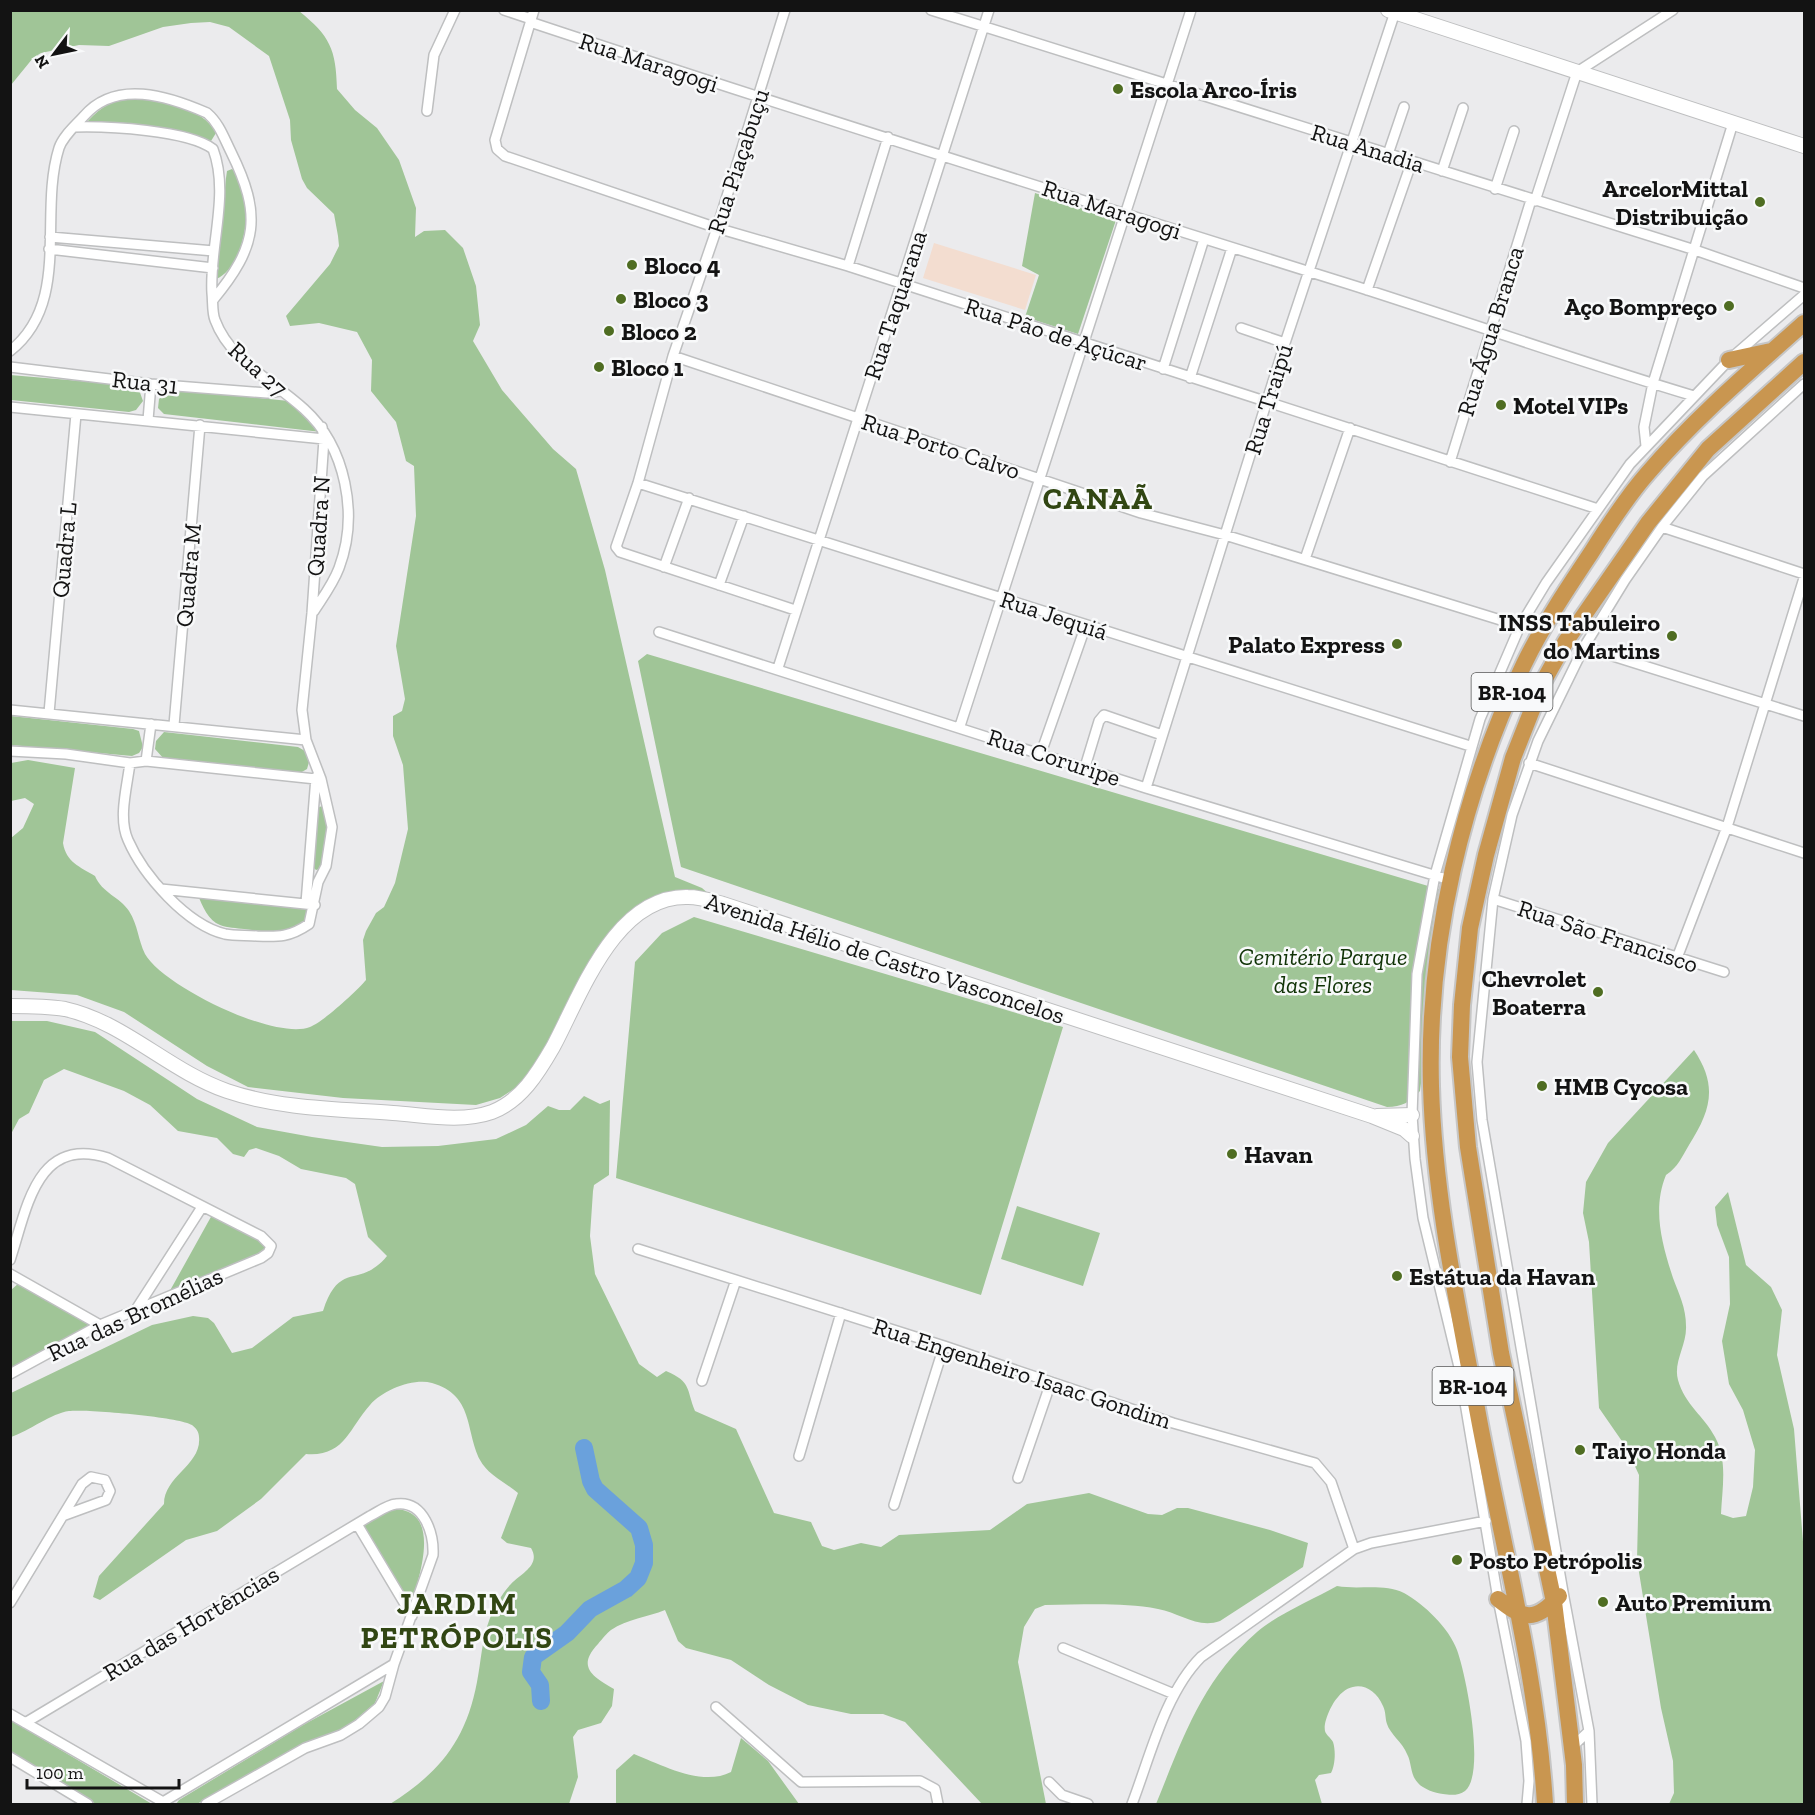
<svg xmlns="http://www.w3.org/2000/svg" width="1815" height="1815" font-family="'Zilla Slab',serif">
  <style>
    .education { fill: #f3ddd0 }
    .green { fill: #a0c597 }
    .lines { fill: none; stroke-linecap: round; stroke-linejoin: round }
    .river { stroke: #6aa1dc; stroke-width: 18 }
    .street-casing { stroke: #bebfc0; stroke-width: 12 }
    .secondary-casing { stroke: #bebfc0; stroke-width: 16 }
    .highway-casing { stroke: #c6c6c6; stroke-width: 20 }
    .street { stroke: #fff; stroke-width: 9 }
    .secondary { stroke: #fff; stroke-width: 14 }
    .highway { stroke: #c99650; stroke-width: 16 }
    .poi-dot { fill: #4f6d22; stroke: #f8f9fa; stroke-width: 2 }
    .labels { text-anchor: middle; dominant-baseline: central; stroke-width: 5; stroke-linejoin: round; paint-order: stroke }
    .shield { fill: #f8f9fa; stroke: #585858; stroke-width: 1.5 }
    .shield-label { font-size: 22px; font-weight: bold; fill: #131313 }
    .street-label { font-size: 24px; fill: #131313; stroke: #f8f9fa }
    .poi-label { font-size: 24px; font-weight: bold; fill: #131313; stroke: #f8f9fa; text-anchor: start }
    .park-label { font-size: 24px; font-style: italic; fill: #103306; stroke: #f8f9fa }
    .district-label { font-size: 30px; font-weight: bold; letter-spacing: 1.5px; fill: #314613; stroke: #f8f9fa }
  </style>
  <rect width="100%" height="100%" fill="#ebebed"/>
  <path class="education" d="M934,243L1036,275L1025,310L923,278Z"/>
  <path class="green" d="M11,11H299C330,36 336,49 337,89L355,110L377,128L399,160L416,208L415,237L424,231L445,230L463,248L476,286L480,325L473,341L502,390L553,449L576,469L605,570L675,877L702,888L710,895L691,890L672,891L654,897L629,913L601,947L528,1080L500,1098L476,1105L343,1098L248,1087L207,1066L124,1012L77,995L11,990V838L23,828L34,804L25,798L11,801V763L28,760L75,768L63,843C66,862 80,867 95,876C102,893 120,897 129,911C138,925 138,940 145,954C163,986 275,1041 310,1027C323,1022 357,991 366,980L363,940L366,931L376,913L384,907L395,883L408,829L403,765L393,736V716L402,711L405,699L396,646L416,516L414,466L406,461L396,422L371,391L372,360L357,332L319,323L290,326L286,316L330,264L339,246L338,236L334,214L307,188L302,179L291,140L290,120L269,56L229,27L210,22L191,23L163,27L109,46L79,45L41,53L33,58L11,85Z
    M138,98C165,104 202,106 216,133L211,141C171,128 129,120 86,123C105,103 112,101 138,98Z
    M232,169C258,188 247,267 216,279L226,178L227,171Z
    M1035,193L1116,220L1078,334L1025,317L1039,275L1022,266Z
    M10,375L128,385L138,387L143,401L136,410L129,412L11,400Z
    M169,389L289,401L321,432L164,414L158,408L159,399Z
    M647,654L1445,891L1420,1091C1410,1102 1402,1107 1387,1107L681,867L638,661Z
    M11,716L133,729L139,731L143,747L139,753L132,756L11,745Z
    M164,732L298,747L305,751L309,762L307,769L300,773L164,759L155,749L156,741Z
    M323,806L329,831L323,868L316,870L312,866L319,807Z
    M198,895L309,909C305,939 266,932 244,929C237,928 227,928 220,925C209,921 202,906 198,895Z
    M694,917L1063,1027L981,1295L616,1178L635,962L662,933Z
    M11,1021H47L95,1032L197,1099L257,1127L312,1137L382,1147L438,1146L496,1139L526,1125L548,1106L559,1110H570L584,1096L600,1104L610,1100L609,1175L594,1185L593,1191L590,1236L595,1274L639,1364L657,1377L666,1371C692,1382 686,1389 695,1411L736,1429L774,1513L811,1522L822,1546L834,1550L861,1543L881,1547L899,1535L990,1530L1027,1504L1089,1493L1148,1514L1162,1515L1177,1508H1188L1270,1530L1308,1543L1303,1567L1220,1621C1198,1629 1180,1613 1158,1609C1121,1602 1082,1605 1045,1605L1035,1609L1024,1627L1018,1662L1046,1804H982L905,1722L883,1714H851L808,1705L769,1685L731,1660L686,1648L678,1641L665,1610C648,1617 627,1619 611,1630C607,1633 602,1639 598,1644C576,1667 593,1677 614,1689L612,1706L601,1723L578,1730L573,1737L578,1777L569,1804H390C439,1773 466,1741 477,1682C481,1662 482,1638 490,1618C494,1608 503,1592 511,1584C522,1573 541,1565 531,1548L507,1543L501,1538L518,1493C506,1483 487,1474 480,1460C465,1430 474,1395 432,1383C413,1378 383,1390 370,1405C349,1428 345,1457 306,1454L261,1499L217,1531L186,1540L100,1600L93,1597L99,1576L164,1504C164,1476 202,1465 199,1437C199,1432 196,1428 192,1425C180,1417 87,1409 69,1411C52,1413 29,1431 11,1437V1393L152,1325L193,1316L208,1318L214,1323L232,1353L252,1348L293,1317L323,1311C340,1259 359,1290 387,1256L368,1237L355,1184L346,1178L301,1169L279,1156L256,1148L249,1150L244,1157L233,1154L217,1138L178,1131L150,1105L124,1091L64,1069L44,1080L29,1113L19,1119L11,1134Z
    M1694,1050C1718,1086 1711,1110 1689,1145C1681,1158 1679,1166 1666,1175C1652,1209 1662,1244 1673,1278C1679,1294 1686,1308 1686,1326C1687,1345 1673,1362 1678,1380C1685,1405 1704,1416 1715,1437C1728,1460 1722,1489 1721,1514L1733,1518L1746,1516L1753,1487L1755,1450L1743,1410L1729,1384L1722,1341L1730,1304L1729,1257L1717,1225L1715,1207L1728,1192L1746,1265L1771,1287L1782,1310L1777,1355L1794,1429L1804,1554V1804H1669L1674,1793L1673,1761L1661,1708L1637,1560L1639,1475L1626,1447L1599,1408L1589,1242L1583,1213L1586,1182L1608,1143Z
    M1017,1206L1100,1233L1083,1286L1001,1259Z
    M212,1215L263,1240L268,1251L167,1296Z
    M19,1283L90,1322L95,1330L91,1335L11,1372V1290Z
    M392,1509C444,1508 419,1577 411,1605L363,1525Z
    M1337,1586C1359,1590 1384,1583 1404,1593C1424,1604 1449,1628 1457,1650C1466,1674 1486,1774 1465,1791C1459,1796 1449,1795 1443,1794C1435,1793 1423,1789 1418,1783C1410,1775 1412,1763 1407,1754C1403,1743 1390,1734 1387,1724C1385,1718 1386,1712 1383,1706C1374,1685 1353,1679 1338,1697C1332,1703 1323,1722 1325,1731C1326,1735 1331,1738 1333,1742C1336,1751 1335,1766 1331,1773L1319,1775L1315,1780L1322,1804H1156C1183,1738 1202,1680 1257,1632C1276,1615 1314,1599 1337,1586Z
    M384,1681L375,1703L346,1728L294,1748L197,1804H176L179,1800L303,1725Z
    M10,1720L137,1795L152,1804H96L11,1753Z
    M741,1738L768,1761L799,1804H616V1770L634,1754C662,1765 702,1787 731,1772Z"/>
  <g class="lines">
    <path class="river" d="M541,1701L540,1685L531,1672L533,1657L567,1633L590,1609L626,1589L638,1578L644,1563V1545L639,1528L595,1489L591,1481L584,1448"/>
    <g class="street-casing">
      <path id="street" d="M504,10L531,19
        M534,10L495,140L497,149L505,156L717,228L848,266L1598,509
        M785,10L717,228L673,356L638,483L616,547L620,552L795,610
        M931,10L1695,250L1804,288
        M530,22C804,113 1080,200 1355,286C1468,322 1580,362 1694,396
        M427,111L434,55L455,10
        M74,127C107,126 188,130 213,149C230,194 209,247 212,293C213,302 212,313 215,320C230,361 274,381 304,409C346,447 359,515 339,568C333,584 323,597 314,611
        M1388,154L1404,107
        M1442,171L1463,108
        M1495,189L1514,131
        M1535,201L1577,72L1673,10
        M50,237L214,251
        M49,249L213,268
        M848,266L888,137
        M1367,290L1412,161
        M1241,328L1285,343
        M10,351C72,302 38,215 59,148C63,136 75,126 84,116C116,79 168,96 207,113C219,123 224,138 231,152C262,215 258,246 213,300
        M673,356L1141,513L1225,535L1520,626
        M10,367L151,384L267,393L280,391
        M1163,369L1204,239
        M1190,378L1232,248
        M10,407L324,439L328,443
        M148,420L151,384
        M1646,446L1644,427L1653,383L1733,123
        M1450,462L1531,200
        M638,483L1470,746
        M1662,527L1804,574
        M1305,559L1350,428
        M664,567L689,498
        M719,585L744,516
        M659,632L1146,788L1450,880
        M1584,647L1804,716
        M778,668L989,10
        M10,710L306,740
        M49,713L76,414
        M174,725L200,425
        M960,726L1191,10
        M10,751L66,754L130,763L146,761L316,779
        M1041,753L1086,625
        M146,761L151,724
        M130,763C127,787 118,818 128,840C143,875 187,925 225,934C235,936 247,935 257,936C279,937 290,937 309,924L318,882L326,866L332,827L321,779L306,740L302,710L312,613L324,439L322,427
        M1529,763L1804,853
        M1085,767L1099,721L1104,715L1162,735
        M1146,788L1285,343L1395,12
        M161,889L315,905
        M1493,899L1724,972
        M306,903L316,777
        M1677,958L1727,827L1804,578
        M638,1249L944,1346L1173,1423L1315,1463L1331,1482L1354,1549
        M10,1260C27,1209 36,1135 108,1158L261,1236L271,1246L268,1253L261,1258L100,1325L10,1374
        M10,1274L100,1325
        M137,1308L202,1207
        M702,1381L736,1280
        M799,1456L841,1313
        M1018,1478L1051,1382
        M894,1505L944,1346
        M357,1524L412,1616
        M10,1603L82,1484L91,1477L105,1480L110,1491L106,1500L65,1515
        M1063,1648L1174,1694
        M716,1707L801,1782L920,1781L935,1789L938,1804
        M10,1714L163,1802L394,1664
        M25,1723L370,1516C378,1512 387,1505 396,1504C424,1500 434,1534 433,1555L394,1664L385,1697L379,1707L359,1724L341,1735L305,1748L206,1804
        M1589,1731L1592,1804
        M1571,1748L1589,1731L1563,1592L1482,1120L1477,1062L1493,899L1512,815L1538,741L1584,647L1625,580L1662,527L1703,476L1804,384
        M10,1757L88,1804
        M1049,1782L1062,1795L1088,1804
        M1132,1804C1150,1757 1165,1693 1201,1657L1354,1549L1371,1543L1486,1521
        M1527,1804L1529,1781L1526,1741L1498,1599L1459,1367L1423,1218L1415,1159L1412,1115L1417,974L1435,875L1480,719L1520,626L1546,583L1630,464L1729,360L1804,295"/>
    </g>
    <g class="secondary-casing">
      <path id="secondary" d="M1388,10L1804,146
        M10,1006C28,1006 47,1006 65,1009C124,1022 169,1071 227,1091C280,1109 337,1109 393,1113C424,1115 461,1123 492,1112C521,1101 538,1073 553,1047C581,995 615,895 688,897C700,897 712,901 723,904L1372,1116L1404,1129L1412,1136
        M1377,1116L1412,1115"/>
    </g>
    <g class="highway-casing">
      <path id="highway" d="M1729,360L1771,351
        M1498,1599C1523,1619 1535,1623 1559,1596
        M1545,1804C1537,1673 1502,1544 1478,1414C1458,1307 1434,1196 1431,1086C1427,942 1462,794 1524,664C1543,625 1567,589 1591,553C1608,526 1626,498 1647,474C1694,419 1750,371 1804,323
        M1575,1804L1574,1765L1554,1602L1501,1353L1468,1147L1460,1057L1462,1005L1470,928L1486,855L1513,758L1543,682L1566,641L1648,523L1708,449L1804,362"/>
    </g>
    <use href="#street" class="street"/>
    <use href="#secondary" class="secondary"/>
    <use href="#highway" class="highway"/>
  </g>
  <g class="poi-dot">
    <circle cx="1118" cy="89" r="6"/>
    <circle cx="1760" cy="202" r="6"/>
    <circle cx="632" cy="265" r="6"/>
    <circle cx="621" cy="299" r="6"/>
    <circle cx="1729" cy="306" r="6"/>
    <circle cx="609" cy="331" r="6"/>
    <circle cx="599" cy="367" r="6"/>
    <circle cx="1501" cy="405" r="6"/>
    <circle cx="1672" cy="636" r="6"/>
    <circle cx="1397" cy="644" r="6"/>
    <circle cx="1598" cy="992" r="6"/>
    <circle cx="1542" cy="1086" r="6"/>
    <circle cx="1232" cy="1154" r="6"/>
    <circle cx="1397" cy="1276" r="6"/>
    <circle cx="1580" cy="1450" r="6"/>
    <circle cx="1457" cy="1560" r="6"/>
    <circle cx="1603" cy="1602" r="6"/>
  </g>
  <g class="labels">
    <g class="shield">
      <rect x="1471.5" y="673" width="81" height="38" rx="4.5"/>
      <rect x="1432.5" y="1367" width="81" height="38" rx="4.5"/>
    </g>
    <g class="shield-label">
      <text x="1512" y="692">BR-104</text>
      <text x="1473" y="1386">BR-104</text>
    </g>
    <g class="street-label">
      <text transform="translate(649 62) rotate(18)">Rua Maragogi</text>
      <text transform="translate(1368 148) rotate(17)">Rua Anadia</text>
      <text transform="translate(738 161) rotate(-72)">Rua Piaçabuçu</text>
      <text transform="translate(1112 209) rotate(18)">Rua Maragogi</text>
      <text transform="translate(895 305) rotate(-72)">Rua Taquarana</text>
      <text transform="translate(1490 331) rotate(-73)">Rua Água Branca</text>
      <text transform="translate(1056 334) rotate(18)">Rua Pão de Açúcar</text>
      <text transform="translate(258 369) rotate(42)">Rua 27</text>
      <text transform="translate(145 382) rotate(6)">Rua 31</text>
      <text transform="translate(1268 399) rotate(-73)">Rua Traipú</text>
      <text transform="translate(941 446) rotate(18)">Rua Porto Calvo</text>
      <text transform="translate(318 526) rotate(-86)">Quadra N</text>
      <text transform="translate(64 550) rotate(-85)">Quadra L</text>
      <text transform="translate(188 575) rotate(-85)">Quadra M</text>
      <text transform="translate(1054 615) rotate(18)">Rua Jequiá</text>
      <text transform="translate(1054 757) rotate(18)">Rua Coruripe</text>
      <text transform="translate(1608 936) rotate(18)">Rua São Francisco</text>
      <text transform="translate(885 958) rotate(18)">Avenida Hélio de Castro Vasconcelos</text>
      <text transform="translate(135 1314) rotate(-25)">Rua das Bromélias</text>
      <text transform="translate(1022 1373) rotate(18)">Rua Engenheiro Isaac Gondim</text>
      <text transform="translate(191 1623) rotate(-31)">Rua das Hortências</text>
    </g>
    <g class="poi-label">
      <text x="1130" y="89">Escola Arco-Íris</text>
      <text x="1748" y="188" text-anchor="end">ArcelorMittal<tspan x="1748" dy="28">Distribuição</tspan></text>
      <text x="644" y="265">Bloco 4</text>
      <text x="633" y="299">Bloco 3</text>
      <text x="1717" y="306" text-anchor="end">Aço Bompreço</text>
      <text x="621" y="331">Bloco 2</text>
      <text x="611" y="367">Bloco 1</text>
      <text x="1513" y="405">Motel VIPs</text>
      <text x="1660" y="622" text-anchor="end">INSS Tabuleiro<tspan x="1660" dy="28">do Martins</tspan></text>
      <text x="1385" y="644" text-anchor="end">Palato Express</text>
      <text x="1586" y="978" text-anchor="end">Chevrolet<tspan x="1586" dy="28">Boaterra</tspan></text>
      <text x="1554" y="1086">HMB Cycosa</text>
      <text x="1244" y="1154">Havan</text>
      <text x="1409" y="1276">Estátua da Havan</text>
      <text x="1592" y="1450">Taiyo Honda</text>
      <text x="1469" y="1560">Posto Petrópolis</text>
      <text x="1615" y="1602">Auto Premium</text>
    </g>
    <g class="park-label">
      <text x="1323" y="956">Cemitério Parque<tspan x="1323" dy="28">das Flores</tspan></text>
    </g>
    <g class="district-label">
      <text x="1098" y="499">CANAÃ</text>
      <text x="457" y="1604">JARDIM<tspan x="457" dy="34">PETRÓPOLIS</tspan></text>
    </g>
  </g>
  <rect width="1815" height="1815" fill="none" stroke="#131313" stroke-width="24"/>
  <g transform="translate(54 54) rotate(238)" stroke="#f8f9fa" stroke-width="4.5" paint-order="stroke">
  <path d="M0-4.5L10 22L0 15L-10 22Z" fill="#131313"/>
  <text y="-9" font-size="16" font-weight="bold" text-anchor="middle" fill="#131313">N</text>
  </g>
  <path d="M27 1779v9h152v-9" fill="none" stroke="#131313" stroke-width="3"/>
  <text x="36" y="1779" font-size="18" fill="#131313" stroke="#f8f9fa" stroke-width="4.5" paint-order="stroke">100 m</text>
</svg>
